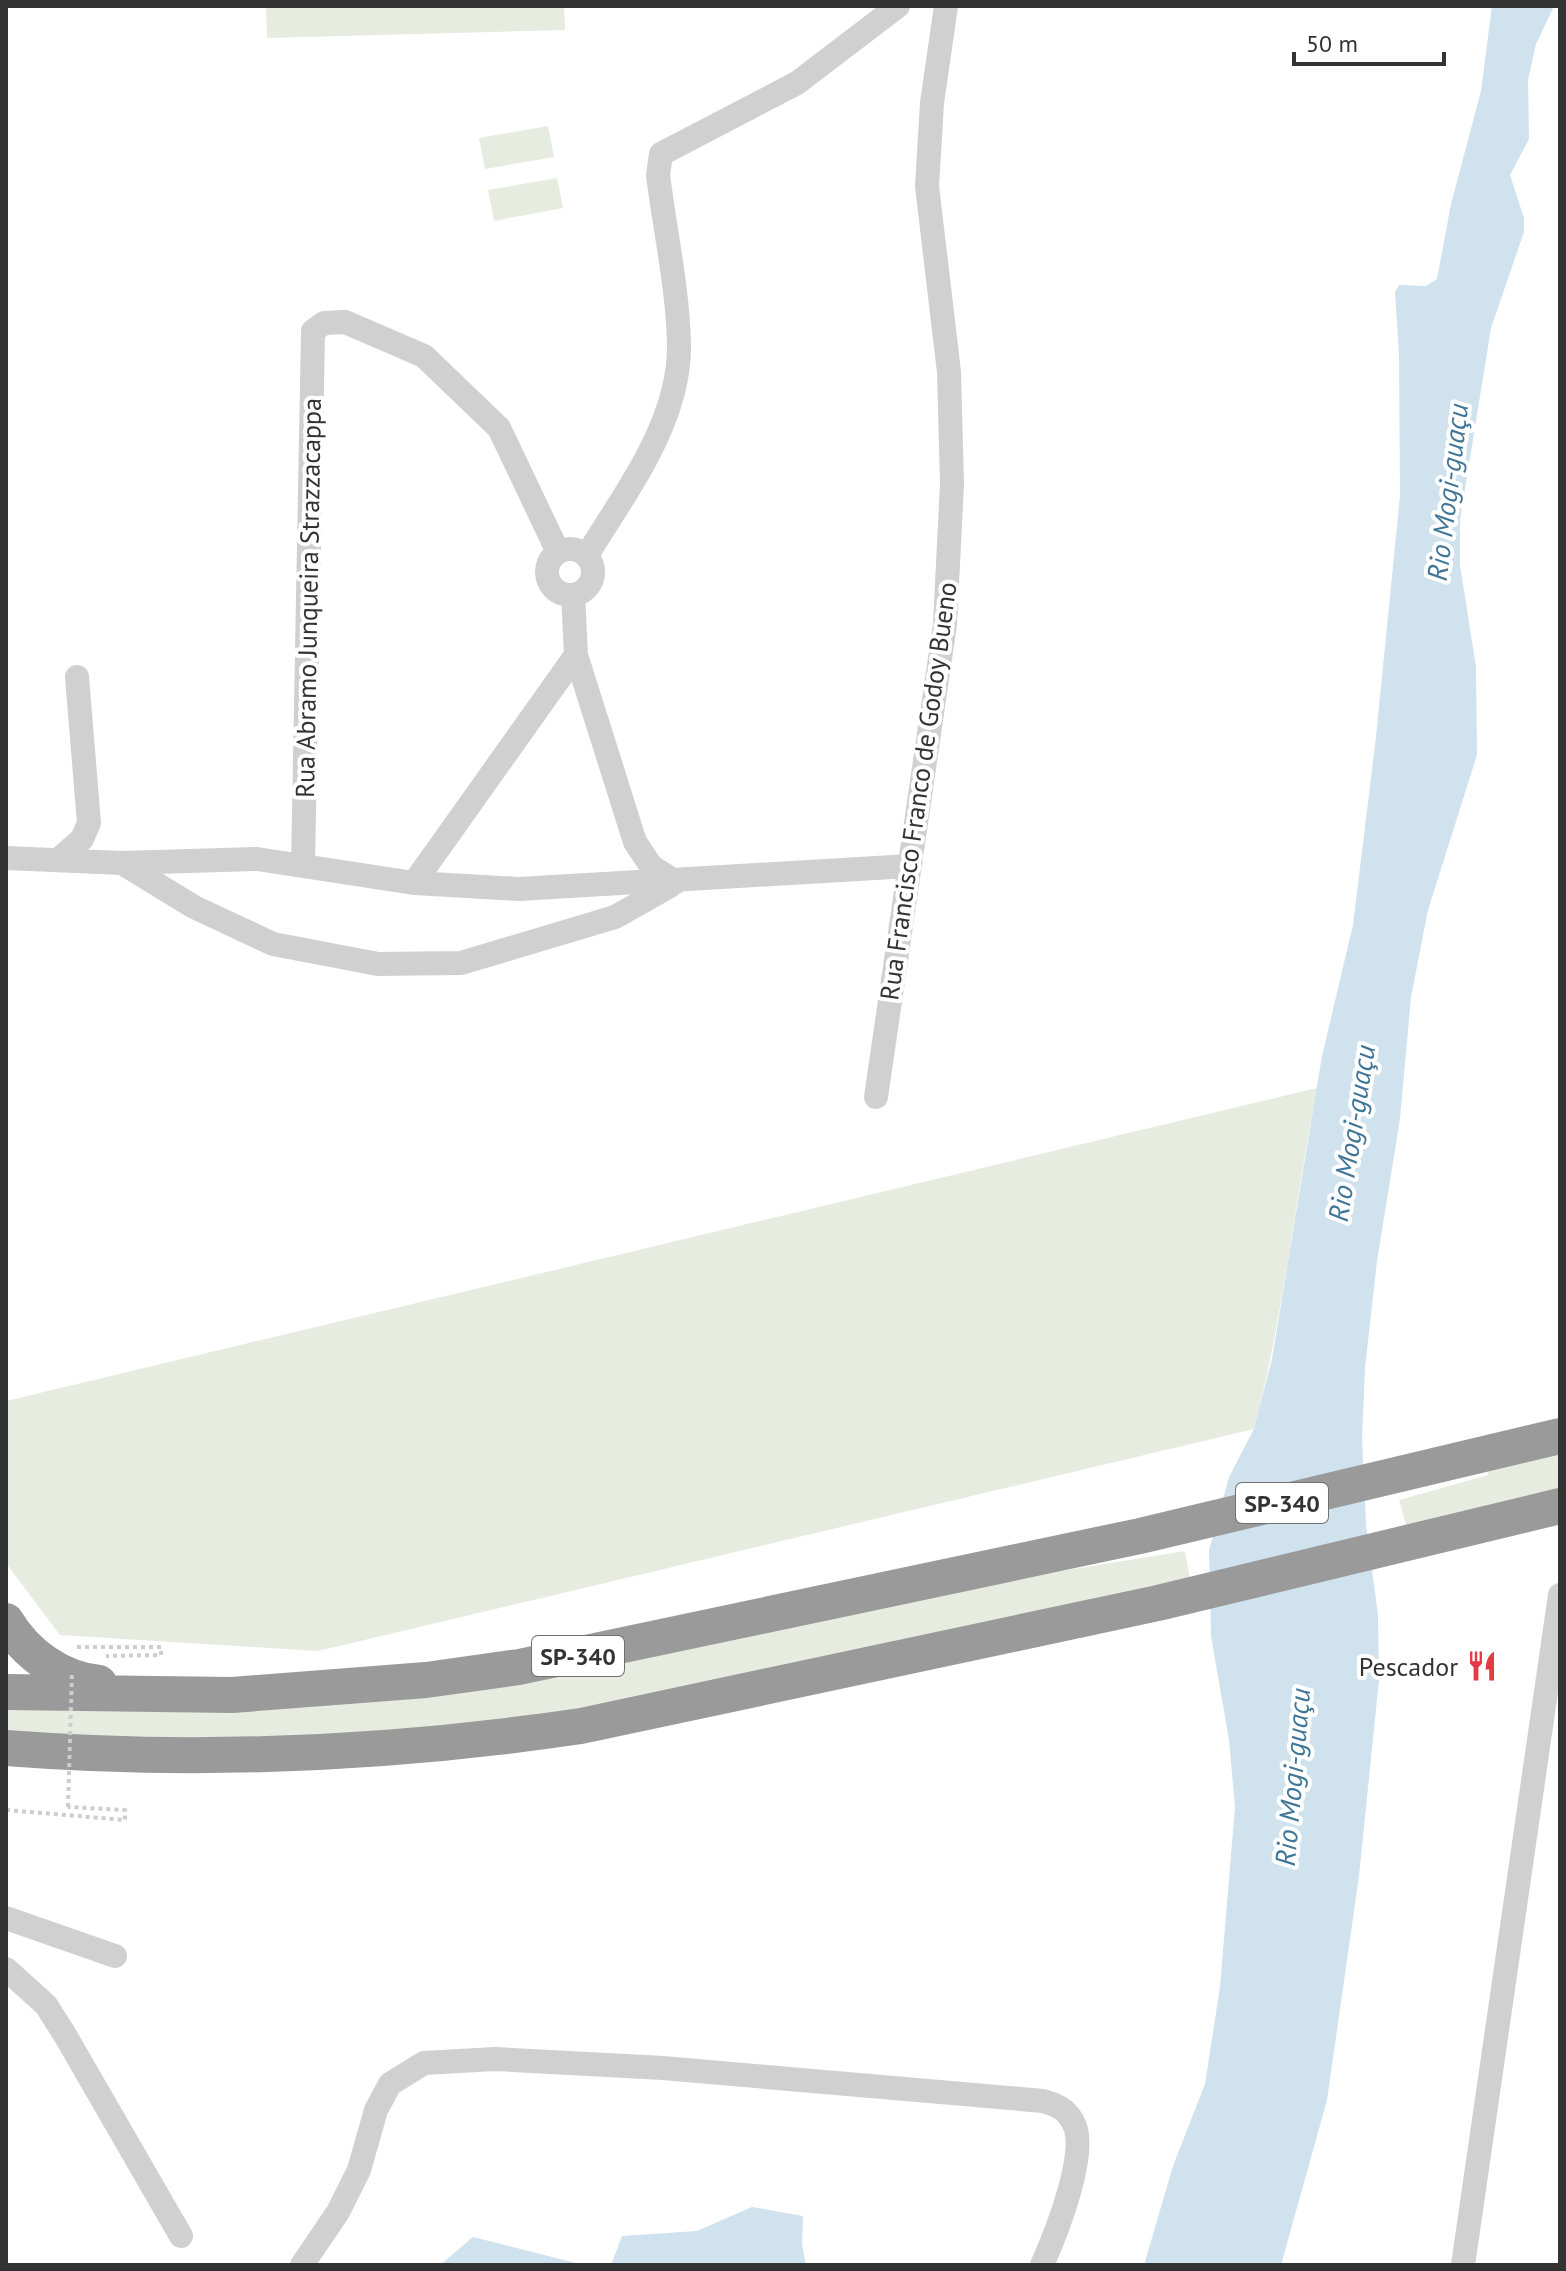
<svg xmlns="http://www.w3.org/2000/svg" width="1566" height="2271" font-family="'PT Sans',sans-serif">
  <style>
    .green { fill: #e6ecdf }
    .water { fill: #cfe2ee }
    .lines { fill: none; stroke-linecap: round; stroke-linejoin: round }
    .path { stroke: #cdcdcd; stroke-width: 4; stroke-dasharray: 4 4; stroke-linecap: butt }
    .minor { stroke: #d0d0d0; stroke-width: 24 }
    .highway { stroke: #9a9a9a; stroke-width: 36 }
    .path-bridge { stroke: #cdcdcd; stroke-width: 4; stroke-dasharray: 4 4; stroke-linecap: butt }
    .labels { text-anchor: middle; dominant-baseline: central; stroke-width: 8; stroke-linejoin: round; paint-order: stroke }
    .shield { fill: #fff; stroke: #707070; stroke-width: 2 }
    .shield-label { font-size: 24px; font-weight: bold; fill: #333 }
    .street-label { font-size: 26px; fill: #333; stroke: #fff }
    .poi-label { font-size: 26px; fill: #333; stroke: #fff; text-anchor: end }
    .water-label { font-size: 28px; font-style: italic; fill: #3f7597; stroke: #fff }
  </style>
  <rect width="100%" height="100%" fill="#fff"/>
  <path class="green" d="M266,6H564L565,30L267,38Z
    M548,126L554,157L485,169L479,138Z
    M557,178L563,208L494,221L488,190Z
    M1317,1088C1295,1202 1283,1318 1254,1429L318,1651L60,1635L6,1563V1401Z
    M1560,1447V1494L1408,1532L1399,1500L1488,1475L1485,1465Z
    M1185,1551L1190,1579L633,1705L316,1742L6,1736V1704L207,1709Z"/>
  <path class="water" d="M1492,6H1554L1536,44L1528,80L1529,139L1510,175L1524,218V232L1491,328L1460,520V565L1476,667L1477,755L1428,910L1411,997L1400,1119L1377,1261L1365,1368L1362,1439L1366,1525L1378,1615L1379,1680L1359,1876L1327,2100L1281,2265H1144L1173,2166L1205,2084L1220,1987L1235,1807L1229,1740L1211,1636L1209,1550L1229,1477L1254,1429L1272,1359L1322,1056L1353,925L1376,737L1400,496L1399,355L1395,292L1399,285L1426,286L1437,279L1451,204L1481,91Z
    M752,2207L803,2216L802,2244L806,2265H611L622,2236L697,2231Z
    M473,2237L580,2264L440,2265Z"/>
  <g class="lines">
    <path class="path" d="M77,1647H161V1655L106,1656
      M6,1810L125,1820V1810L68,1807"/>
    <path class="minor" d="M547 572a23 23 0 1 1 46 0a23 23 0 1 1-46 0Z
      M587,555C625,493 680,422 679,345C678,289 665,231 658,175L661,154L797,83L898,6
      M573,595L576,655L635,842L651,866L676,882
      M6,858L122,863L257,859L414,883L519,889L909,866
      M58,860L82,839L89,823L77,677
      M122,863L194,907L273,944L378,964L461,963L615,917L670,886
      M303,866L313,331L324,323L345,322L424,356L499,428L558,552
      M414,883L576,655
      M876,1097L945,624L952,484L949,372L927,186L932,103L946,6
      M6,1918L115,1956
      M6,1969L46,2005L65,2035L181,2236
      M302,2265L338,2212L359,2170L376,2110L390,2084L424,2063L495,2059L663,2068L1043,2101C1057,2105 1066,2109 1073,2122C1090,2150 1055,2236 1042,2265
      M1463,2265L1560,1595"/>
    <path class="highway" d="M6,1621C26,1654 60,1679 99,1683
      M6,1692L232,1695L426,1680L519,1667L1140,1536L1560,1436
      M6,1748C199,1763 390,1754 581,1726L1158,1603L1560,1506"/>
    <path class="path-bridge" d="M68,1807L72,1672"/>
  </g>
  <defs>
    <g id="restaurant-bare" transform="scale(2.4)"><path d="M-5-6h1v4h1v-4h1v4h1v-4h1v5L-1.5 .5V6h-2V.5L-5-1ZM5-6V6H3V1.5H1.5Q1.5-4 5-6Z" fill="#e63946" stroke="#fff" stroke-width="2.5" paint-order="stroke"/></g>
  </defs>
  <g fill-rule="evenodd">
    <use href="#restaurant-bare" x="1482" y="1666"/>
  </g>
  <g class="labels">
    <g class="shield">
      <rect x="1236" y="1483" width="92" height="40" rx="6"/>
      <rect x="532" y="1636" width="92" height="40" rx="6"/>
    </g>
    <g class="shield-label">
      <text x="1282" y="1503">SP-340</text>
      <text x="578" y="1656">SP-340</text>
    </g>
    <g class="street-label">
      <text transform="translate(308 598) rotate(-89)">Rua Abramo Junqueira Strazzacappa</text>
      <text transform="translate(918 791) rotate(-82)">Rua Francisco Franco de Godoy Bueno</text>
    </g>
    <g class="poi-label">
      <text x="1458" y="1666">Pescador</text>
    </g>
    <g class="water-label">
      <text transform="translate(1447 492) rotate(-83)">Rio Mogi-guaçu</text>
      <text transform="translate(1351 1133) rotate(-81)">Rio Mogi-guaçu</text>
      <text transform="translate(1292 1777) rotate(-85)">Rio Mogi-guaçu</text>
    </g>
  </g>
  <rect width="1566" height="2271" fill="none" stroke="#333333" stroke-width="16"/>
  <path d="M1294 52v12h150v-12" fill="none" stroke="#333333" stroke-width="4"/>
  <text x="1306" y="52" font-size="24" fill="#333333" stroke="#ffffff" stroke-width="6" paint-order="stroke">50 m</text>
</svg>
